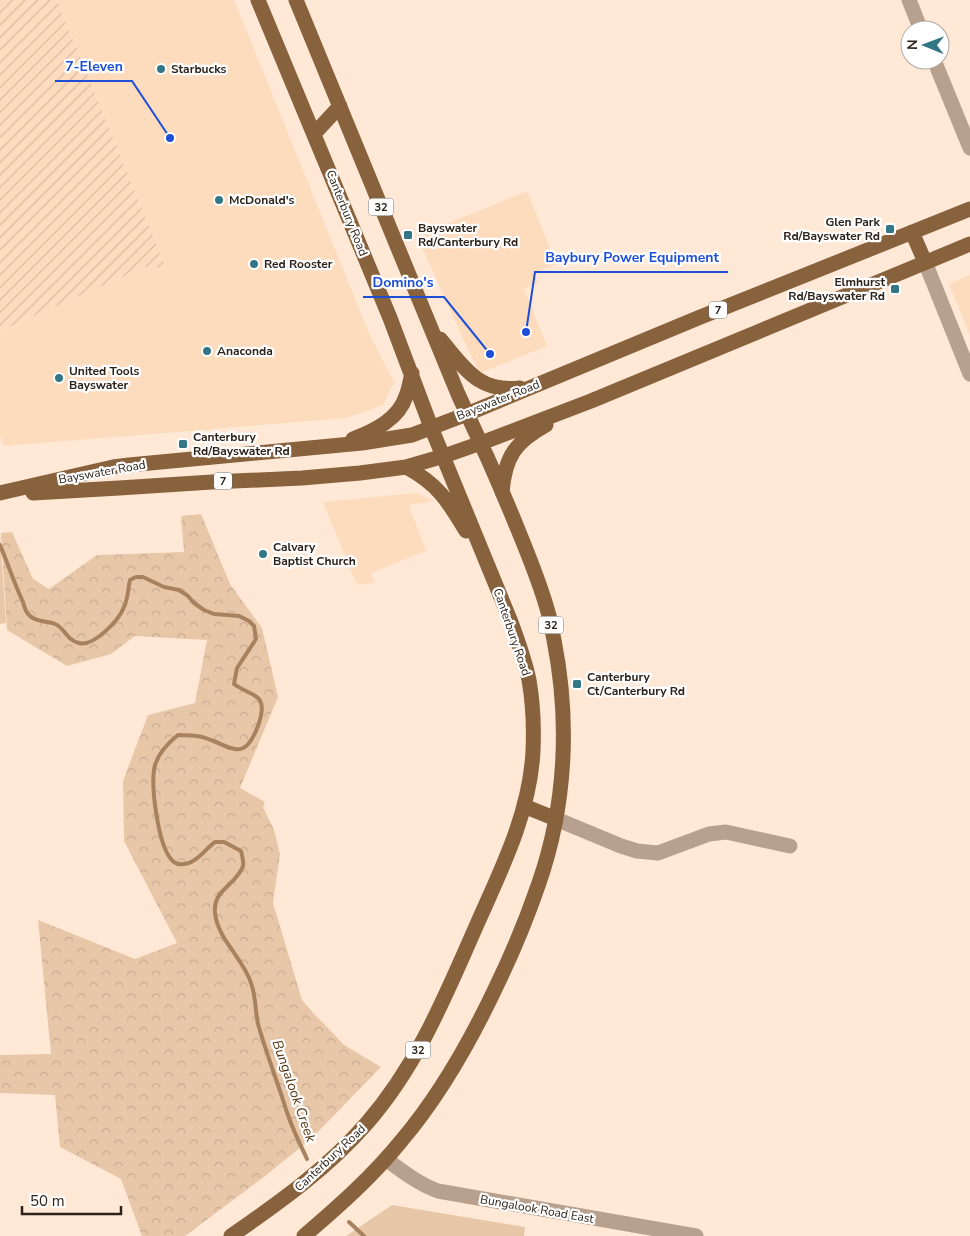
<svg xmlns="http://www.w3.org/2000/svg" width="970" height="1236" font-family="'Nunito Sans',sans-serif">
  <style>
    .built { fill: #fddcbe }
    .industrial { fill: url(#industrial-furrows) }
    .green { fill: #e8c7a9 }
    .forest { fill: url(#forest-crowns) }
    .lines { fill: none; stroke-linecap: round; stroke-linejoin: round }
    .stream { stroke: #a8825f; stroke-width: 4 }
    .minor { stroke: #b7a18e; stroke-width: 15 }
    .major { stroke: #88613d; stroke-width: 15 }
    .poi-dot { fill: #337787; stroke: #fff; stroke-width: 2 }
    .labels { text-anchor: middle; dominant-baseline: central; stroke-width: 4.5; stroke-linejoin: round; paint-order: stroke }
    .shield { fill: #fff; stroke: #6c655f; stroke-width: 1 }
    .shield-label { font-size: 11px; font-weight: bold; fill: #2d231a }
    .poi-label { font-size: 12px; font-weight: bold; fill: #2d231a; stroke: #fff; text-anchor: start }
    .street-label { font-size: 12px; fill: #2d231a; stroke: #fff }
    .water-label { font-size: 14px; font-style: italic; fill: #573512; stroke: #fff }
    .leader { fill: none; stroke: #1d4ed8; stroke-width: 2 }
    .callout-dot { fill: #1d4ed8; stroke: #fff; stroke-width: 2 }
    .callout-label { font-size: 14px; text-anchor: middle; font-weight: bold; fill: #1d4ed8; stroke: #fff; stroke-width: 4.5; stroke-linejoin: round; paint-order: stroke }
  </style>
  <defs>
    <pattern id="industrial-furrows" width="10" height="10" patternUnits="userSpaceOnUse" patternTransform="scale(1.25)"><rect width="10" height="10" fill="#fddcbe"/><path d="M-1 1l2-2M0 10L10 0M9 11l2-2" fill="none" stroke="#d9bca3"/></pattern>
    <pattern id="forest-crowns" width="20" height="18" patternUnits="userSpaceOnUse" patternTransform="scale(1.25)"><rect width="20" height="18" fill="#e8c7a9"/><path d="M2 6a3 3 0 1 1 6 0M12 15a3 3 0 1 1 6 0" fill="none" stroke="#c7ab91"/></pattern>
  </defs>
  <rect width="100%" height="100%" fill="#ffe9d6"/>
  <path class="built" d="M57,0H234L369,333L394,382L383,405L347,418L4,446L0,436V331L145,267L166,268Z
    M527,191L556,264L534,273L538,283L524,289L547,346L480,373L463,339L417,236Z
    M970,275V335L949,284Z
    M416,493L434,501L409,505L426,551L371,573L375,583L357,585L323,502Z"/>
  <path class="industrial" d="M0,0H57L166,268L145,267L0,331Z"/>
  <path class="green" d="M0,533L6,623L0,624Z
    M392,1205L525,1227L524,1236H346Z"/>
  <path class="forest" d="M201,514L230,584L262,628L278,697L240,788L265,802L263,807L274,830L280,854L273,903L302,1000L316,1016L327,1027L344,1045L381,1067L312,1138L265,1176L185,1236H142L121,1179L60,1147L55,1095L0,1093V1055L51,1054L38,920L135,959L177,943L124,841L123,781L148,715L195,703L207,640L135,636L111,654L67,666L7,630L1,533L12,532L33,579L49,589L97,555L184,552L181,516Z"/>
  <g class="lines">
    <path class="stream" d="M0,545C8,564 14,583 23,602C24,606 26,613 30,616C36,622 48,621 55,624C65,628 66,640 79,643C94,647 119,620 124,607C128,599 128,589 130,580L136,577H143L164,587L179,590L188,596L194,603L204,610L214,614L239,616L249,621L254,626L256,639L237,668L234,684C251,697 269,692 259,723C244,766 231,745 202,737C194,735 186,735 178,735C168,743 159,752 155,765C150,784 158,844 171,859C174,863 179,865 184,864C197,863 206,848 215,842H224L241,851C242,856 244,861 243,866C242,870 239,873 237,876C227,889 213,894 215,913C218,940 243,958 251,983C256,996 255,1010 258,1024C264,1045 271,1065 278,1085C282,1096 285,1107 289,1118C294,1132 301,1146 307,1159
      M349,1222L364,1236"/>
    <path class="minor" d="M909,0L921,30
      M934,60L970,148
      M925,262L970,374
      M556,819L621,846L637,851L658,853L709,834L726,832L790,846
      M386,1159C403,1172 419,1184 438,1191L696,1236"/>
    <path class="major" d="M296,0L458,394C468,416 478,437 488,459C496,477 504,496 512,515C525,547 539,579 548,612C551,621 552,631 554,640C570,721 566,805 539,883C527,918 512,954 496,987C470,1042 441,1094 402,1140C373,1176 339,1206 304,1236
      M314,134L340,106
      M912,232L925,262
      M440,339C464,367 478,393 520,388
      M353,439C374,431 399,419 406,396C409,389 410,381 412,373
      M406,467C438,484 448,501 466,531
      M502,492C505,457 515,442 546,425
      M0,493L113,467L129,465L362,443L412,435L467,414L698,318L970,209
      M33,493L119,488L212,482L302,478L360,473L406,467L444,456L481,443L591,401L970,244
      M524,806L556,819
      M231,1236C280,1202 328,1168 367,1123C419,1063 446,994 478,922C502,868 530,812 533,751C534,728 533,703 529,680C525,660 518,641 511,622L431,427L390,318L258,0"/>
  </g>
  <g class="poi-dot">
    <circle cx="161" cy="69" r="5"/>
    <circle cx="219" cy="200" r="5"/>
    <rect x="885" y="224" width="10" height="10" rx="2.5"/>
    <rect x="403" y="230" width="10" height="10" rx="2.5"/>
    <circle cx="254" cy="264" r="5"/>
    <rect x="890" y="284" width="10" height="10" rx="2.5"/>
    <circle cx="207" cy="351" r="5"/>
    <circle cx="59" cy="378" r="5"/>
    <rect x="178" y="439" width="10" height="10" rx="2.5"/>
    <circle cx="263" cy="554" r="5"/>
    <rect x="572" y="679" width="10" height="10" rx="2.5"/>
  </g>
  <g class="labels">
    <g class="shield">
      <rect x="368.5" y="198.5" width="25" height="17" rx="4"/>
      <rect x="709" y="301.5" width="18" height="17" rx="4"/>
      <rect x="214" y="472.5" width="18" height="17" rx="4"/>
      <rect x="538.5" y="616.5" width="25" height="17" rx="4"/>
      <rect x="405.5" y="1041.5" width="25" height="17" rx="4"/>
    </g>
    <g class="shield-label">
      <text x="381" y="207">32</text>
      <text x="718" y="310">7</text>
      <text x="223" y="481">7</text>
      <text x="551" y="625">32</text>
      <text x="418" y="1050">32</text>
    </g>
    <g class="poi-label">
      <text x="171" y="69">Starbucks</text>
      <text x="229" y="200">McDonald's</text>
      <text x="880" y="222" text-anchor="end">Glen Park<tspan x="880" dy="14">Rd/Bayswater Rd</tspan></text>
      <text x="418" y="228">Bayswater<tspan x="418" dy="14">Rd/Canterbury Rd</tspan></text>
      <text x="264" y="264">Red Rooster</text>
      <text x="885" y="282" text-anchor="end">Elmhurst<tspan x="885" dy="14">Rd/Bayswater Rd</tspan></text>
      <text x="217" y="351">Anaconda</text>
      <text x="69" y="371">United Tools<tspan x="69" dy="14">Bayswater</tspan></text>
      <text x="193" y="437">Canterbury<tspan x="193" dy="14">Rd/Bayswater Rd</tspan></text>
      <text x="273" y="547">Calvary<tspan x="273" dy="14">Baptist Church</tspan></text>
      <text x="587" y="677">Canterbury<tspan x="587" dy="14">Ct/Canterbury Rd</tspan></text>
    </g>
    <g class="street-label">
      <text transform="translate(347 213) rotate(68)">Canterbury Road</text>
      <text transform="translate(498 400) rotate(-22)">Bayswater Road</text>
      <text transform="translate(102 472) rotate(-10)">Bayswater Road</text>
      <text transform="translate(512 632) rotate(71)">Canterbury Road</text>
      <text transform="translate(330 1158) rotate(-43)">Canterbury Road</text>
      <text transform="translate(537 1209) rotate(10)">Bungalook Road East</text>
    </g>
    <g class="water-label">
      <text transform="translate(294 1091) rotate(71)">Bungalook Creek</text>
    </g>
  </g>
  <path class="leader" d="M170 138L132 81H55M526 332L535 272H728M490 354L444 297H363"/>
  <g class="callout-dot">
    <circle cx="170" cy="138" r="5"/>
    <circle cx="526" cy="332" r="5"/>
    <circle cx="490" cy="354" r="5"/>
  </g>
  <g class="callout-label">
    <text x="94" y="71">7-Eleven</text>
    <text x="632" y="262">Baybury Power Equipment</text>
    <text x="403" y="287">Domino's</text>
  </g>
  <g transform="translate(925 45) rotate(271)"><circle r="24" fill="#ffffff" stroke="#aba7a3"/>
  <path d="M0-4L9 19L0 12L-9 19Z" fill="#337787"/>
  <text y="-8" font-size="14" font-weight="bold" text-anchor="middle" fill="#2d231a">N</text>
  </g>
  <path d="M22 1206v8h99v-8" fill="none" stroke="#2d231a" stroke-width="2.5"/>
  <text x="30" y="1206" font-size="15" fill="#2d231a" stroke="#ffffff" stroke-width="4" paint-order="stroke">50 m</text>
</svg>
